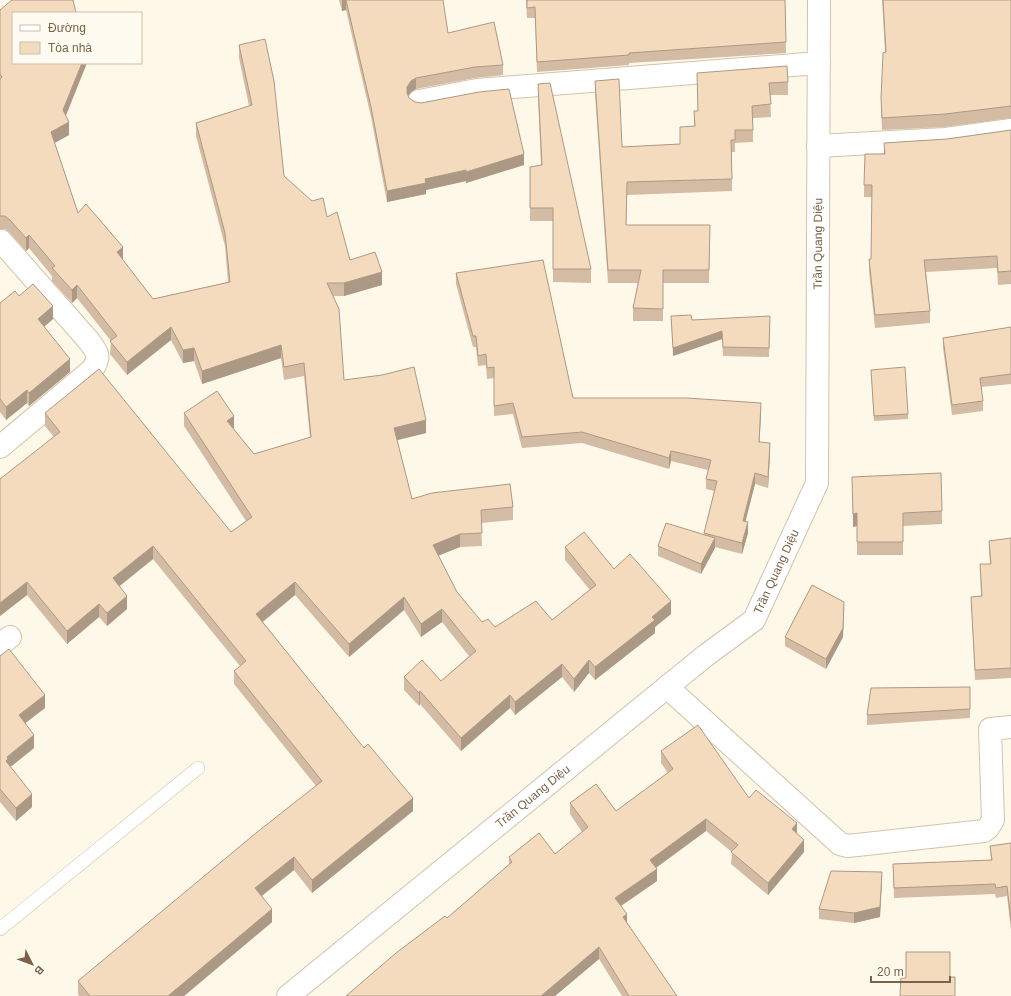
<svg xmlns="http://www.w3.org/2000/svg" width="1011" height="996" font-family="Arial,sans-serif">
  <style>
    .lines { fill: none; stroke-linecap: round; stroke-linejoin: round }
    .service-casing { stroke: #d2c2ac; stroke-width: 14 }
    .minor-casing { stroke: #d2c2ac; stroke-width: 24 }
    .tertiary-casing { stroke: #d2c2ac; stroke-width: 24 }
    .service { stroke: #fff; stroke-width: 13 }
    .minor { stroke: #fff; stroke-width: 22 }
    .tertiary { stroke: #fff; stroke-width: 22 }
    .wall { fill: #d3bca3 }
    .shaded-wall { fill: #ac9985 }
    .building { fill: #f5dbbe; stroke: #ac9985 }
    .labels { text-anchor: middle; dominant-baseline: central; stroke-width: 3; stroke-linejoin: round; paint-order: stroke }
    .street-label { font-size: 12px; fill: #7b6249; stroke: #fffbf0 }
  </style>
  <rect width="100%" height="100%" fill="#fef8e9"/>
  <g class="lines">
    <g class="service-casing">
      <path id="service" d="M0,929L198,768"/>
    </g>
    <g class="minor-casing">
      <path id="minor" d="M419,101L477,90L819,63
        M818,146L946,139L1011,130
        M0,447L92,370C101,356 98,354 89,341L1,241
        M0,645L10,637
        M667,687L840,844L848,846L984,831L988,828L993,820L990,729L1011,727"/>
    </g>
    <g class="tertiary-casing">
      <g id="tertiary">
        <path id="s1" d="M288,996L705,656L754,620L817,483L819,0"/>
      </g>
    </g>
    <use href="#service" class="service"/>
    <use href="#minor" class="minor"/>
    <use href="#tertiary" class="tertiary"/>
  </g>
  <path class="wall" d="M339,0H443L448,33L503,65V75L475,78L416,89L411,92L408,96L409,98L415,102L524,165L466,183V181L426,190V194L387,202L371,117L346,10L342,11Z
    M526,0H785L786,53L629,63V65L537,72L535,18H527Z
    M882,0H1011V118L945,127L882,130L881,110V98L885,52Z
    M0,10L66,116L69,135L54,143L78,213L123,260L153,299L228,282L225,246L196,136V123L249,106L239,58V45L284,176L327,217L350,260L382,285L344,296H333L344,380L426,433L397,440L412,499L513,507V520L481,523L482,546L460,547L438,555L457,592L482,622L495,627L552,620L590,590L565,560V547L614,569L671,614L655,627V633L595,680L589,673L574,692L562,677L515,715L510,708L461,751L420,704L419,706L404,690V677L441,681L469,656L442,622L421,637L404,610L349,657L295,595L263,622L413,811L312,893L294,870L262,896L272,922L184,996H79L78,994V981L316,786L234,684V671L240,666L153,559L120,586L127,609L107,626L99,617L67,644L27,595L0,616L54,437L45,426V413L231,532L246,521L184,426V413L234,429L254,454L310,438L304,376L284,380L281,358L202,384L194,361L183,363L171,340L127,375L110,354L111,341L77,298L72,303L52,281V276L29,248L26,251L10,233L5,229H0Z
    M697,73L788,82V95H770L771,117L753,118V142L735,143V152H732V191L627,195L626,225H710L709,283H663V321H633V308L638,283H608L595,93V81L622,147L680,144L694,126V111H698Z
    M538,84L591,269V283L553,282V221H530V167L541,165L538,98Z
    M1011,130V284L998,285L997,268L926,272L930,311V323L875,328L869,271V259H871L872,197H864V185L884,154V143L947,139Z
    M456,273L573,398L761,414L759,442L770,454L768,488L755,484L745,521L748,533L742,554L715,547L701,574L658,556V546L704,534L714,491L706,489V479L708,470L671,461L669,469L582,443L522,448L513,414L494,416V378L487,379L486,365L478,366L476,347H473L456,284Z
    M19,296L53,319L44,327L70,372L29,406L27,403L6,420L0,412V303Z
    M671,316L692,320L770,324L769,357L723,356L722,339L673,356Z
    M1011,327V384L981,387L983,401V411L952,415L943,348V338Z
    M871,370L908,414V419L874,421Z
    M852,477L942,511V524L903,526V555H857V526L853,527Z
    M1011,538V678L975,680L971,597L981,596L980,564H990L989,550V541Z
    M844,612L843,637L826,669L785,646V637Z
    M0,656L45,708L25,723L34,748L10,767L32,807L16,821L0,802Z
    M970,687V718L867,725V715Z
    M661,751L749,798L797,834L804,852L768,895L731,864L732,852L706,831L656,868L657,881L621,906L627,923L677,996H622L599,959L555,996H346L447,918L509,865V857L555,854L582,832L570,814V803L616,811L668,773L661,763Z
    M1011,843V930L1007,896L996,898L995,894L894,898L893,864L991,860L990,846Z
    M882,882L880,917L854,923L819,919V909Z"/>
  <path class="shaded-wall" d="M342,0H346V10L342,11Z
    M82,63H87L63,123V110Z
    M416,78V89L411,92L407,97V87L411,81Z
    M69,122V135L51,145V132Z
    M524,154V165L466,183V172Z
    M466,170V181L426,190V194L387,202V191L425,179Z
    M29,235V248L26,251V238Z
    M123,247V260L117,252Z
    M382,272V285L344,296V283Z
    M77,285V298L72,303V290Z
    M53,306V319L38,332V319Z
    M171,327V340L127,375V362Z
    M722,331V339L673,356V348Z
    M281,345V358L202,384V371Z
    M194,348V361L183,363V350Z
    M70,359V372L29,406V393Z
    M27,390V403L6,420V407Z
    M761,403V414L759,452V442Z
    M234,416V429L227,421Z
    M426,420V433L394,441V428Z
    M770,443V454L768,488V477Z
    M671,451V461L669,469V458Z
    M755,473V484L743,531V521Z
    M857,513V526L853,527V514Z
    M748,522V533L742,554V543Z
    M460,534V547L433,558V545Z
    M715,538V548L701,574V564Z
    M153,546V559L113,591V578Z
    M27,582V595L0,616V603Z
    M295,582V595L256,627V614Z
    M127,596V609L107,626V613Z
    M404,597V610L349,657V644Z
    M671,601V614L655,627V633L595,680V667Z
    M844,602L843,637L826,669V659Z
    M99,604V617L67,644V631Z
    M442,609V622L421,637V624Z
    M589,660V673L574,692V679Z
    M562,664V677L515,715V702Z
    M420,691V704L419,706V693Z
    M45,695V708L19,728V715Z
    M510,695V708L461,751V738Z
    M34,735V748L8,769L6,761L7,757Z
    M32,794V807L16,821V808Z
    M413,798V811L312,893V880Z
    M706,819V831L650,872V860Z
    M797,823V835L792,829Z
    M804,840V852L768,895V883Z
    M294,857V870L255,901V888Z
    M657,869V881L615,910V898Z
    M882,872L880,917L854,923V913Z
    M272,909V922L184,996H168Z
    M627,914V926L623,917Z
    M599,947V959L555,996H541Z"/>
  <path class="building" d="M12,0H73L76,13H13V63H82L63,110L69,122L51,132L78,213L86,204L123,247L117,252L153,299L230,282L225,233L196,123L252,105L239,45L265,39L274,81L284,176L312,201L323,198L327,217L337,212L350,260L375,252L382,272L344,283H327L339,309L344,380L382,375L414,367L426,420L394,428L412,499L432,493L510,484L513,507L481,510L482,533L460,534L433,545L457,592L482,622L488,619L495,627L536,601L552,620L596,585L565,547L584,532L614,569L630,554L671,601L652,617L655,620L595,667L589,660L574,679L562,664L515,702L510,695L461,738L420,691L419,693L404,677L422,660L441,681L476,651L442,609L421,624L404,597L349,644L295,582L256,614L364,748L368,744L413,798L312,880L294,857L255,888L272,909L168,996H90L78,981L256,833L322,781L234,671L246,661L153,546L113,578L127,596L107,613L99,604L67,631L27,582L0,603V479L60,432L45,413L99,369L231,532L252,517L184,413L217,391L234,416L227,421L254,454L311,437L304,363L284,367L281,345L202,371L194,348L183,350L171,327L127,362L110,341L117,336L77,285L72,290L52,268L55,266L29,235L26,238L10,220L5,216H0V79L2,77L0,74V10Z
    M346,0H443L448,33L494,22L503,65L475,67L416,78L411,81L407,87V93L409,98L415,102L421,103L479,92L509,89L524,154L466,172V170L425,179L426,183L387,191L371,107Z
    M527,0H785L786,42L629,53V55L537,62L535,7L527,8Z
    M883,0H1011V106L945,114L882,118L881,98L883,53L886,52Z
    M787,66L788,82L769,83L771,104L752,106L753,130H735V140H731L732,179L627,182L626,225H710L709,270H663V309L633,308L641,270H608L595,81L619,79L622,147L680,144V127L695,126L694,111H698L697,73Z
    M550,83L591,269H553V208H530V167L542,165L538,84Z
    M1011,130V271L998,272L997,256L924,260L930,311L875,315L869,259H871L872,185H864L865,154H885L884,143L947,139Z
    M543,260L573,398H687L761,403L759,442L770,443L768,477L755,473L743,521L748,522L742,543L704,533L717,481L706,479L711,460L671,451L669,458L582,432L522,437L513,403L494,406V367L487,368L486,354L478,356L476,336H473L456,273Z
    M33,284L53,306L38,319L70,359L29,393L27,390L6,407L0,399V303L15,291L19,296Z
    M691,315L692,320L770,316L769,348L723,347L722,331L673,348L671,316Z
    M1011,327V374L980,378L983,401L952,405L943,338Z
    M905,367L908,414L874,416L871,370Z
    M941,473L942,511L903,513V542H857V513L853,514L852,477Z
    M666,523L715,538L701,564L658,546Z
    M1011,538V668L975,670L971,597L982,596L980,564H991L989,541Z
    M812,585L844,602L843,628L826,659L785,637Z
    M9,649L45,695L19,715L34,735L7,757L8,759L6,761L32,794L16,808L0,789V656Z
    M970,687V709L867,715L871,688Z
    M698,725L749,798L756,790L797,823L792,829L804,840L768,883L731,852L738,845L706,819L650,860L657,869L615,898L627,914L623,917L677,996H629L599,947L541,996H346L396,953L445,916L447,918L512,862L509,857L539,833L555,854L588,827L570,803L596,784L616,811L673,769L661,751Z
    M1011,843V921L1007,886L996,888L995,884L894,888L893,864L992,860L990,846Z
    M831,871L882,872L880,907L854,913L819,909Z
    M906,952H950V977H955V996H900L901,978H906Z"/>
  <g class="labels">
    <g class="street-label">
      <text stroke="none"><textPath href="#s1" startOffset="989">Trần Quang Diệu</textPath></text>
      <text stroke="none"><textPath href="#s1" startOffset="652">Trần Quang Diệu</textPath></text>
      <text stroke="none"><textPath href="#s1" startOffset="316">Trần Quang Diệu</textPath></text>
    </g>
  </g>
  <rect x="12" y="12" width="130" height="52" fill="#fffbf0" stroke="#cabead"/>
  <rect x="20" y="25" width="20" height="6" fill="#ffffff" stroke="#cabead"/>
  <text x="48" y="32" font-size="12" fill="#7b6249">Đường</text>
  <rect x="20" y="42" width="20" height="12" fill="#f5dbbe" stroke="#cabead"/>
  <text x="48" y="52" font-size="12" fill="#7b6249">Tòa nhà</text>
  <g transform="translate(32 964) rotate(132)" stroke="#fffbf0" stroke-width="3" paint-order="stroke">
  <path d="M0-3L7 15L0 10L-7 15Z" fill="#7b6249"/>
  <text y="-6" font-size="11" font-weight="bold" text-anchor="middle" fill="#7b6249">B</text>
  </g>
  <path d="M871 976v6h79v-6" fill="none" stroke="#7b6249" stroke-width="2"/>
  <text x="877" y="976" font-size="12" fill="#7b6249" stroke="#fffbf0" stroke-width="3" paint-order="stroke">20 m</text>
</svg>
